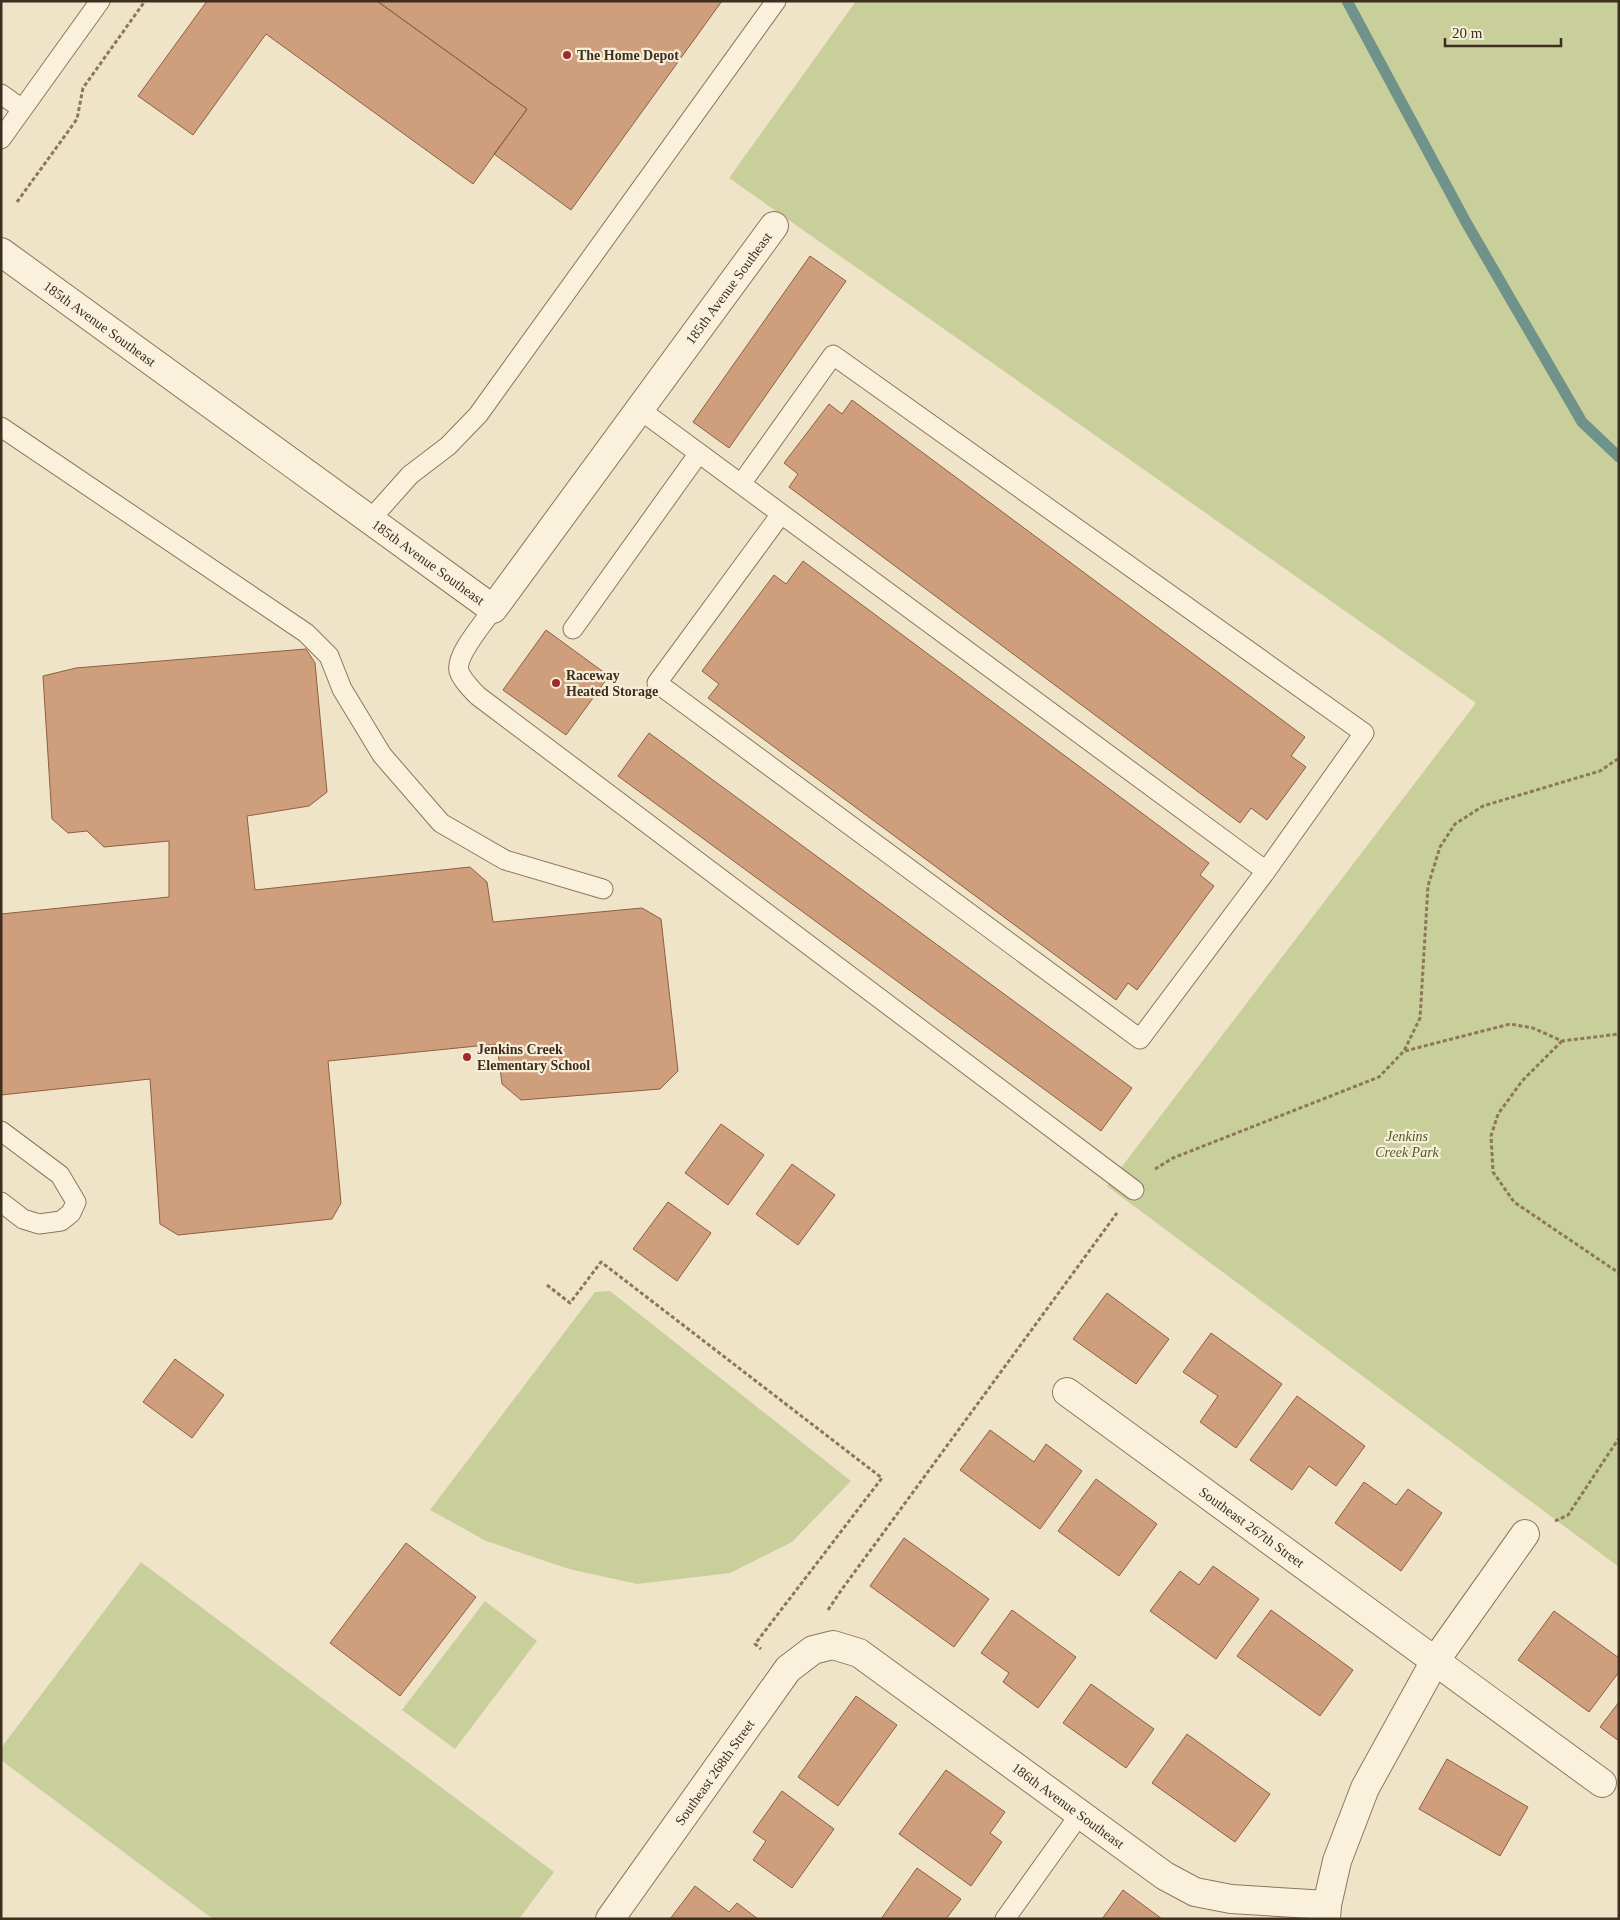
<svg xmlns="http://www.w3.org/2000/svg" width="1620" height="1920" font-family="Georgia,serif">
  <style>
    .green { fill: #c9cf9b }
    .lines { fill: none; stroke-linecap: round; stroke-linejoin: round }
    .stream { stroke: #6f938a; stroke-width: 11 }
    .building { fill: #cf9f7d; stroke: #8d5f41 }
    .service-casing { stroke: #8d765c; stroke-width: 21 }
    .minor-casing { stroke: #8d765c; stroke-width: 30 }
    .path { stroke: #8d765c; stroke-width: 3; stroke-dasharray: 4 2.5; stroke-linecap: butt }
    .service { stroke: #faf1dc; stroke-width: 19 }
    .minor { stroke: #faf1dc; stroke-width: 28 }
    .poi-dot { fill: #9e2a2b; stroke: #f7eed8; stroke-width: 2 }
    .labels { text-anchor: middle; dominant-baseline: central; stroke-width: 4.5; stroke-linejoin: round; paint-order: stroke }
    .poi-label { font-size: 14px; font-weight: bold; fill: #3d2e20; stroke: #f7eed8; text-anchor: start }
    .street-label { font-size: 14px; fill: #3d2e20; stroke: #f7eed8 }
    .park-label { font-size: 14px; font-style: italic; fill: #4d5a26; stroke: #f7eed8 }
  </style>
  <rect width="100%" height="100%" fill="#f0e4c8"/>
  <path class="green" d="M856,1H1619V1567L1107,1186L1476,703L729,178Z
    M610,1291L851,1481L792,1542L730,1573L637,1584L569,1569L486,1541L430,1510L595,1292Z
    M141,1562L554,1872L519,1919H213L1,1760V1748Z
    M485,1601L537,1641L455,1749L402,1710Z"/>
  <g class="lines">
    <path class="stream" d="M1347,1L1467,224L1582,422L1619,457"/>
  </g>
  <path class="building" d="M207,1H377L527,109L473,184L266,34L193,135L138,96Z
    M377,1H722L571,210L494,154L527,109Z
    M810,256L846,281L729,448L693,422Z
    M852,400L1305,737L1291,756L1306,767L1267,820L1251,808L1240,823L789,487L798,474L784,463L829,404L842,414Z
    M803,561L1209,863L1200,875L1214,886L1137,990L1128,983L1116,1000L708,698L719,684L702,671L774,575L786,584Z
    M546,630L609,676L566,735L503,690Z
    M306,649L315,663L327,792L309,806L247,816L255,890L470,867L487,882L493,922L642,908L661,919L678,1071L660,1089L521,1100L502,1084L497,1044L328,1061L341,1203L332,1219L178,1235L160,1224L150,1079L1,1095V914L169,897V841L104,847L87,831L68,833L52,819L43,676L76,668Z
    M649,733L1132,1088L1101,1131L618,776Z
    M721,1124L764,1155L728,1205L685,1173Z
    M792,1164L835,1195L798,1245L756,1214Z
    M668,1202L711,1233L677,1281L633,1249Z
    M1107,1293L1169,1339L1136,1384L1073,1339Z
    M1211,1333L1282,1384L1236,1448L1200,1422L1218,1396L1183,1372Z
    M175,1359L224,1395L192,1438L143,1402Z
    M1297,1396L1365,1446L1336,1486L1309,1466L1292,1490L1250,1460Z
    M990,1430L1034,1462L1046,1444L1082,1471L1040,1529L960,1470Z
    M1096,1479L1157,1524L1119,1576L1058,1531Z
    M1364,1482L1396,1505L1408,1489L1442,1513L1401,1571L1335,1523Z
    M904,1538L989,1599L954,1647L870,1586Z
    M406,1543L476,1597L400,1696L330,1643Z
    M1213,1566L1259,1599L1216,1659L1150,1611L1180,1571L1199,1585Z
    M1012,1610L1076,1657L1038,1708L1003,1682L1009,1673L981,1653Z
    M1271,1610L1353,1670L1320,1716L1237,1656Z
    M1554,1611L1619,1658V1672L1589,1712L1518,1660Z
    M1091,1684L1154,1729L1126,1768L1063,1723Z
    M856,1696L897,1725L838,1806L798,1777Z
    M1619,1702V1741L1600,1727Z
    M1187,1734L1270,1794L1235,1842L1152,1783Z
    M1447,1759L1528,1807L1500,1856L1419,1809Z
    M946,1770L1005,1812L990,1833L1002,1842L971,1886L899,1834Z
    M782,1791L834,1829L792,1888L753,1860L766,1841L753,1832Z
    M917,1868L961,1899L946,1919H881Z
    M695,1886L729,1912L737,1903L758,1919H670Z
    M1123,1890L1162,1919H1102Z"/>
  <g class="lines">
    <g class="service-casing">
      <path id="service" d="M1,94L22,109
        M1,139L100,1
        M639,409L1266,871L1140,1039L657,683L781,514
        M1,427L306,633L329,656L342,689L382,755L441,823L505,860L603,889
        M741,484L833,355L1364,733L1266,871
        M370,520L410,475L448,446L478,415L776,1
        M493,609C484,623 455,655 459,671C462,680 471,689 478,696L1134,1190
        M573,629L699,453
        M1,1131L60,1175L76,1202L71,1213L61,1221L39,1224L23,1219L1,1202
        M1005,1919L1080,1814"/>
    </g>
    <g class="minor-casing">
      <g id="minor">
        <path id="s1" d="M1,252L493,609L774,226"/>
        <path id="s2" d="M1067,1392L1602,1783"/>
        <path id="s3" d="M610,1919L788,1669L813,1650L833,1645L859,1653L1165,1876L1195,1892L1231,1899L1327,1905"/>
        <path d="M1326,1919L1327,1905L1337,1861L1365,1788L1435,1661L1525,1534"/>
      </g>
    </g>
    <path class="path" d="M17,202L77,119L83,88L145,1
      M1562,1041L1522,1081L1498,1114L1491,1136L1493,1172L1514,1202L1619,1273
      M1405,1051L1510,1024L1533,1028L1562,1041L1619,1034
      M1155,1169L1173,1158L1379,1077L1404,1051L1420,1018L1428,886L1440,847L1455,824L1483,806L1600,771L1619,758
      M547,1285L570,1303L601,1262L882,1478L755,1644L761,1649
      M1555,1521L1568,1515L1619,1438
      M828,1610L840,1592L1117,1213"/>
    <use href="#service" class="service"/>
    <use href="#minor" class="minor"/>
  </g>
  <g class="poi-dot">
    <circle cx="567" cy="55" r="5"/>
    <circle cx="556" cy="683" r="5"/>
    <circle cx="467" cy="1057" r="5"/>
  </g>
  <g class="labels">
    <g class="poi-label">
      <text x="577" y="55">The Home Depot</text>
      <text x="566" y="675">Raceway<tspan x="566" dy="16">Heated Storage</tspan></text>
      <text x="477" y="1049">Jenkins Creek<tspan x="477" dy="16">Elementary School</tspan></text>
    </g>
    <g class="street-label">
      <text stroke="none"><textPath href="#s1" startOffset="1006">185th Avenue Southeast</textPath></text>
      <text stroke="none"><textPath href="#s1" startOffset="122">185th Avenue Southeast</textPath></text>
      <text stroke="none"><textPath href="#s1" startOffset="528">185th Avenue Southeast</textPath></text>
      <text stroke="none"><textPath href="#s2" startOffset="229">Southeast 267th Street</textPath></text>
      <text stroke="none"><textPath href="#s3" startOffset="180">Southeast 268th Street</textPath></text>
      <text stroke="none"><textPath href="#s3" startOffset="645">186th Avenue Southeast</textPath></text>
    </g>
    <g class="park-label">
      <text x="1407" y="1136">Jenkins<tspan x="1407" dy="16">Creek Park</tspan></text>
    </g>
  </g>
  <rect width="1620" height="1920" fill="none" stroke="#3d2e20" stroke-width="5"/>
  <path d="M1445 38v8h116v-8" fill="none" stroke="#3d2e20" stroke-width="2.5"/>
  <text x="1452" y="38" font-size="15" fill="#3d2e20" stroke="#f7eed8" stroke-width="4" paint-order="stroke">20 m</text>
</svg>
